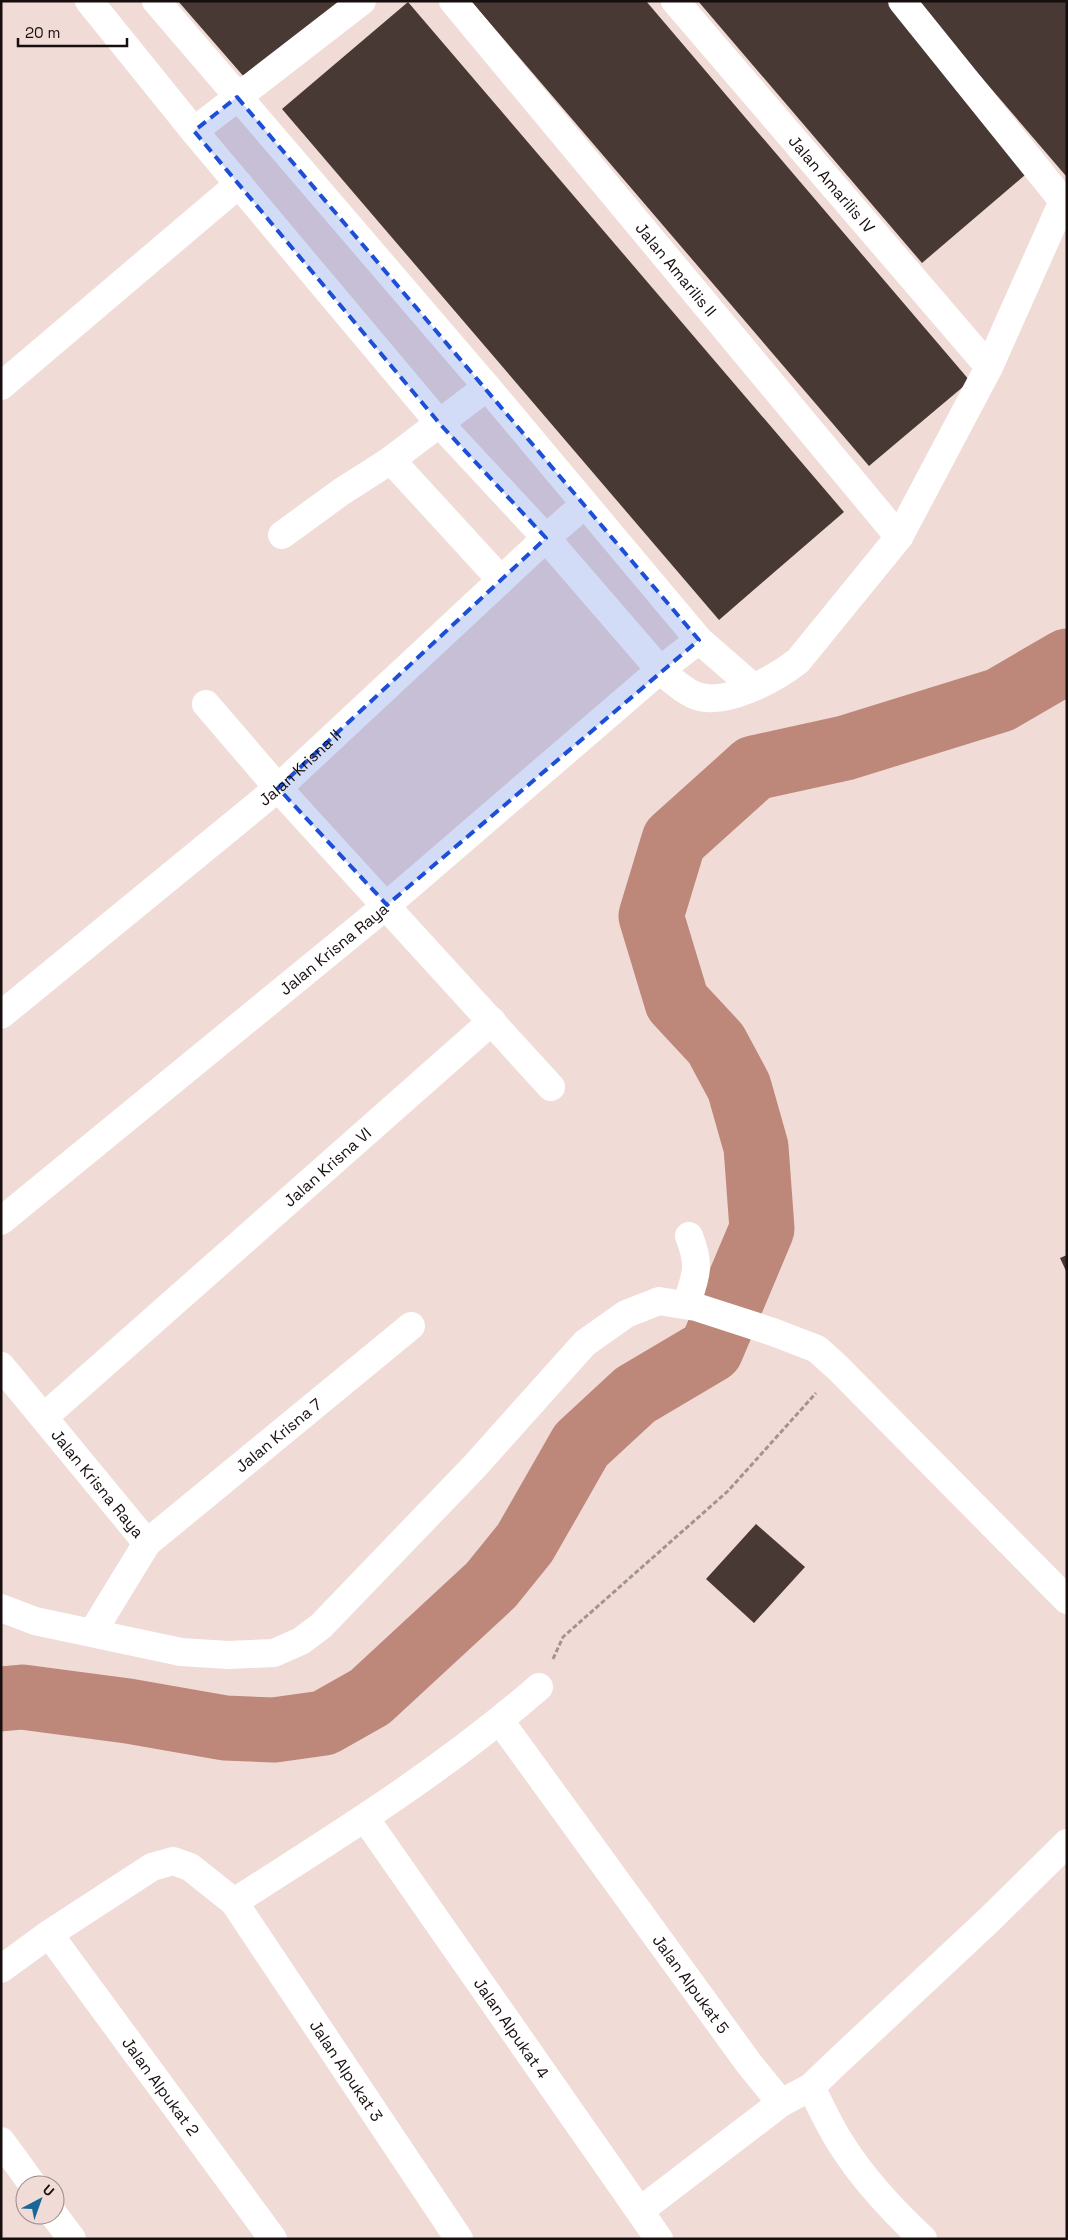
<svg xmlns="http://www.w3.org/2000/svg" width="1068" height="2240" font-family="'Space Grotesk',sans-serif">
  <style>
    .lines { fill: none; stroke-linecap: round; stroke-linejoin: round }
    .river { stroke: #bd877a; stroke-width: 65 }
    .building { fill: #493935 }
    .path { stroke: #a49490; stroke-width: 3; stroke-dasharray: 5 2.5; stroke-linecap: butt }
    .minor { stroke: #fff; stroke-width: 28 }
    .marked { fill: #1d4ed8; fill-opacity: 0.2; stroke: #1d4ed8; stroke-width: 4; stroke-dasharray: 10 6; stroke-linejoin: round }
    .labels { text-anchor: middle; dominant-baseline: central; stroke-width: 5; stroke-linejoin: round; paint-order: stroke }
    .street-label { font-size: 16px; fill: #160f0e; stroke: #f0dbd6 }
  </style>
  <rect width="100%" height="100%" fill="#f0dbd6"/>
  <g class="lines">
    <path class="river" d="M1,1699L22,1697L128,1711L225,1728L274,1730L324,1723L370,1697L491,1585L525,1543L581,1445L635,1395L711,1350L762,1229L756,1147L739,1087L716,1044L677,1002L651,916L674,840L754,768L845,748L1000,700L1067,661"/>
  </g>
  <path class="building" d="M178,1H341L245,78Z
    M471,1H646L970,381L869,466Z
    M698,1H888L1032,169L922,263Z
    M916,1H1067V175L1066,176Z
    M408,2L844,512L719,620L282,109Z
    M1067,1255V1273L1060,1258Z
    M756,1524L805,1567L754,1623L706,1579Z"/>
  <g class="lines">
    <path class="path" d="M553,1659L563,1637L728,1491L816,1393"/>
    <g class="minor">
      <path d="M89,1L194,131L440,424L546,538L660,670C671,679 681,689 694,695C723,708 775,679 798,661L899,537L989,367L1063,201L1067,197"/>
      <path d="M156,1L487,387L699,640L753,687"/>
      <path id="s1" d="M453,1L899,537"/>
      <path id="s2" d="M675,1L989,367"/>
      <path d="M902,1L1063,201"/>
      <path d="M194,131L362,1"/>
      <path d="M1,386L239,184"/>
      <path d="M391,460L501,580"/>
      <path d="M282,535L341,492L391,460L487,387"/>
      <path d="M206,704L278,788L551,1087"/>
      <path id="s3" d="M1,1015L278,788L546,538L584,505"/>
      <path id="s4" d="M1,1221L387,905L660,670L699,640"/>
      <path d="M686,1305C696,1276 701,1266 689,1236"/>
      <path id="s5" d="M1,1366L147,1543L92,1633"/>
      <path id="s6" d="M44,1417L492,1021"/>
      <path id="s7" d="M147,1543L411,1326"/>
      <path d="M1,1608L35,1621L181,1652L228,1655L274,1653L301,1641L321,1626L473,1468L585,1343L626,1314L659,1301L696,1307L773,1332L817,1349L838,1368L1067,1600"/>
      <path id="s8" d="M500,1721L750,2065L781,2103L641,2210"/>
      <path id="s9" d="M365,1818L659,2239"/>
      <path d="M234,1902C339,1835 445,1769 539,1687"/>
      <path id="s10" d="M49,1934L273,2239"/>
      <path id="s11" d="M1,1969L49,1934L152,1867L173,1861L190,1867L234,1902L459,2239"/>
      <path d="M811,2087C820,2105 829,2125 840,2142C862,2178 892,2210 923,2239"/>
      <path d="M781,2103L811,2087L836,2063L989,1920L1067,1843"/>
      <path d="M1,2141L33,2185"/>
      <path d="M54,2215L72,2239"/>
    </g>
  </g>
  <path class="marked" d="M237,97L699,640L387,905L278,788L546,538L440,424L194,131Z"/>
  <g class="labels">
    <g class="street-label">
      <text stroke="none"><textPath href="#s2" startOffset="241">Jalan Amarilis IV</textPath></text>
      <text stroke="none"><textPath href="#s1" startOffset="349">Jalan Amarilis II</textPath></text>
      <text stroke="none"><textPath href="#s3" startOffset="388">Jalan Krisna II</textPath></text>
      <text stroke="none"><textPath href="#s4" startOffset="430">Jalan Krisna Raya</textPath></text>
      <text stroke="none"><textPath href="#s6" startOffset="378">Jalan Krisna VI</textPath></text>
      <text stroke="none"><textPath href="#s7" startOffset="170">Jalan Krisna 7</textPath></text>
      <text stroke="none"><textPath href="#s5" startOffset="152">Jalan Krisna Raya</textPath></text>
      <text stroke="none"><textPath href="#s8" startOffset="325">Jalan Alpukat 5</textPath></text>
      <text stroke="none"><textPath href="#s9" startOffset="256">Jalan Alpukat 4</textPath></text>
      <text stroke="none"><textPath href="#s11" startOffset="481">Jalan Alpukat 3</textPath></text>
      <text stroke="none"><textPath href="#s10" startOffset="189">Jalan Alpukat 2</textPath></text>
    </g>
  </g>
  <rect width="1068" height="2240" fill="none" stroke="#160f0e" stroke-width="5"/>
  <g transform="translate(40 2200) rotate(41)"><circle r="24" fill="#f0dbd6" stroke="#998986"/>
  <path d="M0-4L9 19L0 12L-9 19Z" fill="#1b6699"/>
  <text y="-8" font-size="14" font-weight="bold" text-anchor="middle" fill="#160f0e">U</text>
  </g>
  <path d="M18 38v8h109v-8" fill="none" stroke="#160f0e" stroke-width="2.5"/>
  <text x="25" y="38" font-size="15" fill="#160f0e" stroke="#f0dbd6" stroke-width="4" paint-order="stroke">20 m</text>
</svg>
